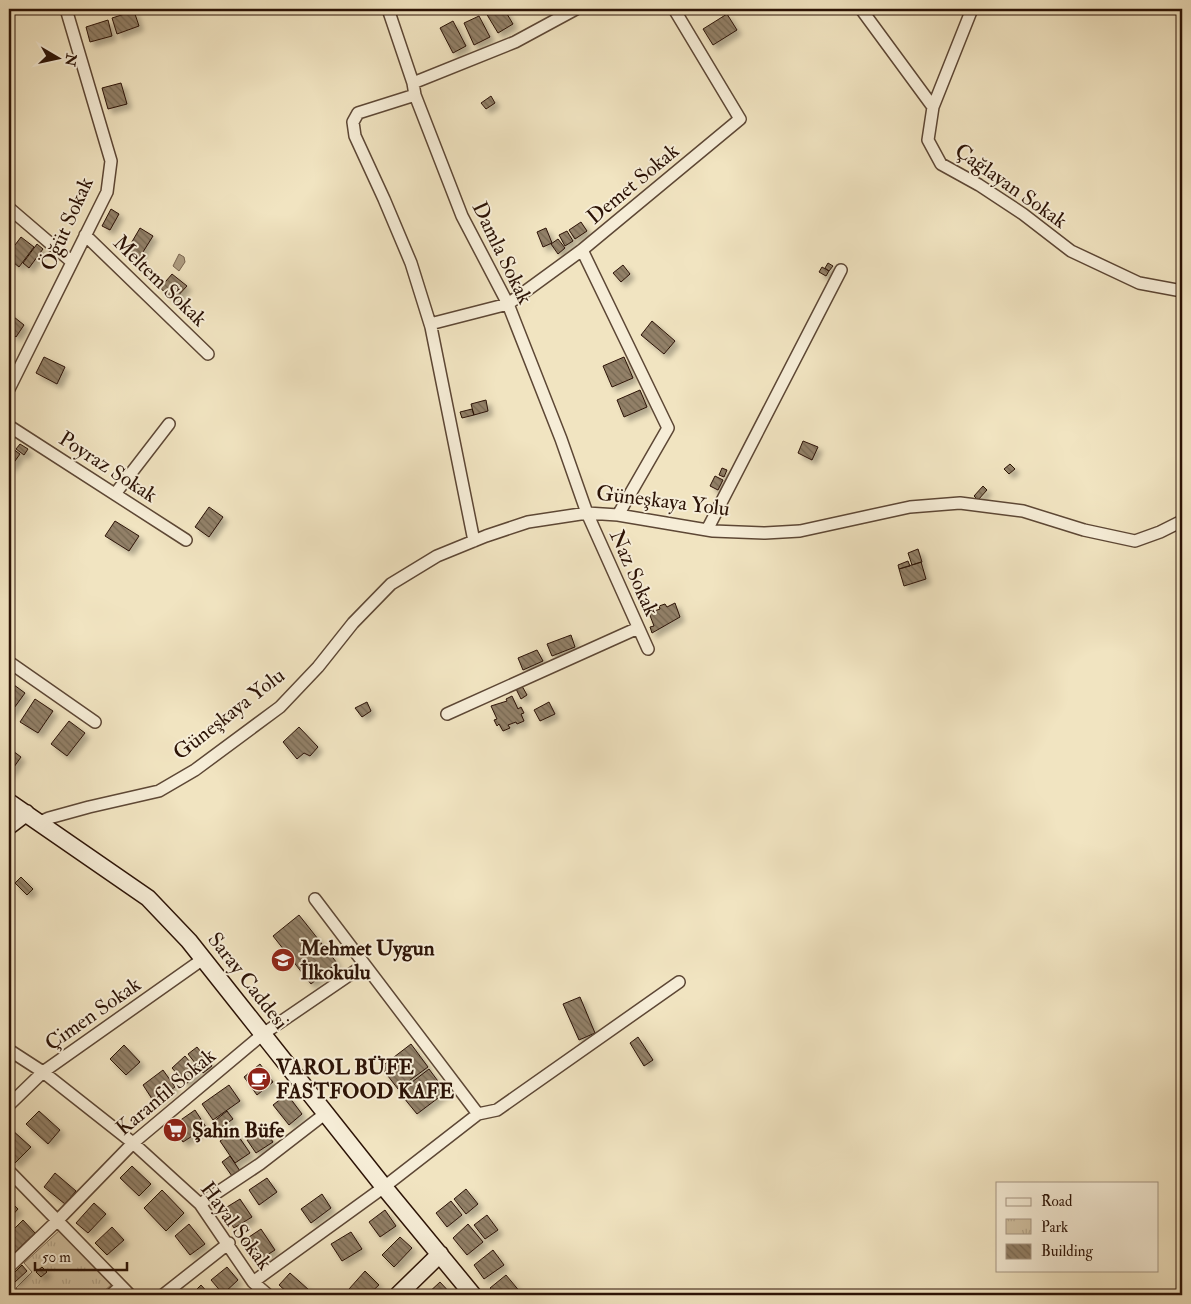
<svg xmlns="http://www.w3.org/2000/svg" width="1191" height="1304" font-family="'IM FELL Double Pica',serif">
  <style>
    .park { fill: url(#park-tufts); stroke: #7e6a54 }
    .water { fill: #ae9d81; stroke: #7a6650 }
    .building { fill: url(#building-back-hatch); stroke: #2c1306; filter: url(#shadow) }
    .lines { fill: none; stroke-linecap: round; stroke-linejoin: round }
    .street-casing { stroke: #5d4735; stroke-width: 14 }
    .secondary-casing { stroke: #2c1306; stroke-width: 19 }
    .street { stroke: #f6edd7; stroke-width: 11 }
    .secondary { stroke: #f6edd7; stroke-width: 16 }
    .labels { text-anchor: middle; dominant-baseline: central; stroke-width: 4; stroke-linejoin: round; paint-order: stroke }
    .street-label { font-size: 21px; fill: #2c1306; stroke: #f6edd7 }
    .poi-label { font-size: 21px; font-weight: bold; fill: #2c1306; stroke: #f6edd7; text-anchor: start }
  </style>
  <defs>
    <pattern id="park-tufts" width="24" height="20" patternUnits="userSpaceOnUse" patternTransform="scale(1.25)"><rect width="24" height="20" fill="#d0c0a1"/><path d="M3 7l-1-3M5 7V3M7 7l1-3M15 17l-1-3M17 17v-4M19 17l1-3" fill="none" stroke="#b3a489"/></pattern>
    <pattern id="building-back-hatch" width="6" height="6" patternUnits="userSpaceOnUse" patternTransform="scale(1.25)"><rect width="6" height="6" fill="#928067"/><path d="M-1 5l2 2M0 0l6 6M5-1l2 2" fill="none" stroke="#776853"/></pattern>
    <filter id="shadow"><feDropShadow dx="4.5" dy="4.5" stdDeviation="2.5" flood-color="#0004"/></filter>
  </defs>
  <rect width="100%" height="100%" fill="#f1e4c1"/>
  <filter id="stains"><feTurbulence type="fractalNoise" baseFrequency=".004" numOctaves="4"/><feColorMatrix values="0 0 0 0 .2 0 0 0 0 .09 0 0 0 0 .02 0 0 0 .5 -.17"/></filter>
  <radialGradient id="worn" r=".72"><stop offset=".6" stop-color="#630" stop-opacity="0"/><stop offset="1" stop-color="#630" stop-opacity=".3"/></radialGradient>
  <path class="park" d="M61,1229L113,1283L100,1295H23L16,1288L32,1272L24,1263Z"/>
  <path class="water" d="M179,254L184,257L185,262L179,271L173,266Z"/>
  <path class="building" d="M494,9H504L513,24L498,33L486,13Z
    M134,11L139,26L117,34L112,18Z
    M727,14L737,30L713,45L703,29Z
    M479,16L490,37L474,45L464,23Z
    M108,20L112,36L90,42L86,27Z
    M453,21L466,46L453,53L440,28Z
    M121,83L127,104L108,109L102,88Z
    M491,96L495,103L486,109L481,103Z
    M111,209L119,214L110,230L102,226Z
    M581,222L587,231L575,239L569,230Z
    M140,228L153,236L138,260L126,252Z
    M546,228L552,243L543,247L537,232Z
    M567,231L573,241L565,246L559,235Z
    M21,237L34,247L19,267L9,259V253Z
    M558,239L565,248L558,254L551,244Z
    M37,244L43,249L29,268L23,263Z
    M828,263L833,266L829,271L825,268Z
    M623,265L630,274L621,282L613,273Z
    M822,267L829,271L826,276L819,272Z
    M172,274L187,286L174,300L160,288Z
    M9,313L24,325L16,337L9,331Z
    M652,321L675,341L664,354L641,335Z
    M44,357L65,367L57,384L36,373Z
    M624,357L633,378L612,387L603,366Z
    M640,390L647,407L624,417L617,400Z
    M486,400L488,411L474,415L471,404Z
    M472,409L474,415L462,418L460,412Z
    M803,441L818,447L812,460L798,453Z
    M20,444L28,449L24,455L16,449Z
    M9,446L20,454L10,468L9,467Z
    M1010,464L1015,469L1009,474L1004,469Z
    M722,468L727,470L724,477L719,475Z
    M715,476L723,480L718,490L710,486Z
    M983,486L987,490L978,500L974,496Z
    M209,507L223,517L209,537L195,527Z
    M115,521L139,536L129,551L105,536Z
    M918,549L922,562L912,565L908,553Z
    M908,561L910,566L899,569L898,565Z
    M921,562L926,579L904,586L899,569Z
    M675,603L680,617L652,633L650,627L654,626L649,613L660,609L659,606L665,604L667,607Z
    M571,635L575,647L552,656L547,644Z
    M537,650L543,661L523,670L518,658Z
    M10,682L25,693L9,715V684Z
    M522,686L527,695L521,699L516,689Z
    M512,696L518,709L521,707L524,713L521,714L524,721L517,724L516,722L508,725L510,728L503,731L499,724L497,726L494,720L497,719L491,706L507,701L506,699Z
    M35,699L53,711L38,733L20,722Z
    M367,702L371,711L362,717L355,708Z
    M549,702L555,714L540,721L534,710Z
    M69,721L85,733L67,756L51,744Z
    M299,727L318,747L310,756L304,753L297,759L283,742Z
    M9,748L21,757L9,774Z
    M21,877L33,889L27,895L15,883Z
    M299,915L337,963L311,984L273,936Z
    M580,997L595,1033L579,1040L563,1004Z
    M638,1037L653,1060L644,1066L630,1043Z
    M411,1044L428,1067L398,1089L381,1067Z
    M124,1045L140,1062L126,1075L110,1059Z
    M197,1047L212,1066L203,1073L188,1054Z
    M185,1056L199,1073L186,1084L172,1068Z
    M260,1064L273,1082L257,1095L244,1077Z
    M429,1069L446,1092L417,1114L399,1092Z
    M163,1070L175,1087L154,1102L143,1085Z
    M229,1085L240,1101L213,1120L202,1104Z
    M287,1094L302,1114L289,1125L273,1105Z
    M195,1110L206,1127L183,1142L172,1126Z
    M39,1111L60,1130L48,1144L26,1124Z
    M227,1111L233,1119L217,1130L212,1123Z
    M11,1129L31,1147L15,1163L9,1157V1131Z
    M264,1129L273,1142L256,1153L247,1140Z
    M235,1131L250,1153L235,1163L220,1141Z
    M230,1156L240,1171L232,1176L222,1162Z
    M132,1166L151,1184L139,1196L120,1178Z
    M55,1173L76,1191L65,1204L44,1187Z
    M267,1178L277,1192L259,1205L249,1190Z
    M466,1189L478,1204L466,1214L454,1199Z
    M162,1190L184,1213L166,1231L144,1208Z
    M322,1194L331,1208L311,1223L301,1209Z
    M240,1199L252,1217L234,1228L222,1210Z
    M9,1200L18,1209L9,1219Z
    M451,1201L462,1215L447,1227L436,1213Z
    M94,1203L106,1214L88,1233L76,1223Z
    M385,1210L396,1226L380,1237L369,1222Z
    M487,1215L498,1230L485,1239L474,1225Z
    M23,1220L35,1233L10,1257L9,1255V1234Z
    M189,1224L205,1244L190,1255L175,1236Z
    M468,1224L483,1242L467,1255L453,1238Z
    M112,1227L124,1240L107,1255L95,1243Z
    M261,1229L275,1250L256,1262L243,1241Z
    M351,1232L362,1249L342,1261L331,1244Z
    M400,1237L412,1248L394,1267L382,1255Z
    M493,1250L504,1265L484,1279L474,1265Z
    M22,1265L27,1271L15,1282L10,1277Z
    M42,1267L47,1272L41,1277L36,1272Z
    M227,1267L238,1280L223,1294L211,1280Z
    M365,1271L379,1285L368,1295H356L349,1289Z
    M290,1273L309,1290L304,1295H290L279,1285Z
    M506,1275L521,1293L519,1295H496L490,1288Z
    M440,1282L452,1295H426Z
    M201,1285L210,1295H191Z
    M312,1290L317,1295H306Z"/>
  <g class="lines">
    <g class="street-casing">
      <path id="street" d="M388,9L413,83L415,95L462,216L508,304L561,439L587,513L648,649
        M861,9L933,107
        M972,9L933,107L928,140L941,164L979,185L1023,214L1071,251L1139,283L1182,291
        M413,83L515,42L576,9
        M415,95L358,113L353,122L355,136L384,199L411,263L431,327L474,541
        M9,208L72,262
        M85,235L208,354
        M582,250L668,428L618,515
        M430,324L508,304L582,250L740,119L674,9
        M9,389L107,192L111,161L66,9
        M9,426L186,540
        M115,494L169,424
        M707,530L841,270
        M9,662L95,722
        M447,714L638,628
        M40,822L49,818L89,807L159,791L195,770L280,707L318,667L353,623L391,584L437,556L486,536L528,522L587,513L618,515L713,531L765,533L800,531L910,507L960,503L1023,511L1084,530L1135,541L1160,532L1182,521
        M315,899L478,1114
        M9,1050L43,1072L133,1143L200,1204L253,1282L268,1295
        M9,1105L43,1072L203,959
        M9,1171L130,1295
        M200,1204L260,1164L326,1113
        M9,1267L58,1220L133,1143L263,1034L364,965
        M253,1282L384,1187L478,1114L497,1110L679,982
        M111,1295L121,1286
        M163,1295L229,1243"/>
    </g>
    <g class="secondary-casing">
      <path id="secondary" d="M9,802L148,898L189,941L384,1187L473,1295
        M9,826L26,813
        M398,1295L440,1254"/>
    </g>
    <use href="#street" class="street"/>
    <use href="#secondary" class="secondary"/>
  </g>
  <defs>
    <g id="school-disc" transform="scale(1.25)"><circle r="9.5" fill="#8f2418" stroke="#f6edd7"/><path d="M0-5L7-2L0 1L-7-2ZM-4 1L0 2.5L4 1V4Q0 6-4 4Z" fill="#fff"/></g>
    <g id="cafe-disc" transform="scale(1.25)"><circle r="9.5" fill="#8f2418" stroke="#f6edd7"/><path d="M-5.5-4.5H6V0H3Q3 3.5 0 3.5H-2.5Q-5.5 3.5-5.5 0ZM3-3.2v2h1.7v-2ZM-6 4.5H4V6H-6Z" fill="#fff"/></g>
    <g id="supermarket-disc" transform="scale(1.25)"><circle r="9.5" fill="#8f2418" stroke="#f6edd7"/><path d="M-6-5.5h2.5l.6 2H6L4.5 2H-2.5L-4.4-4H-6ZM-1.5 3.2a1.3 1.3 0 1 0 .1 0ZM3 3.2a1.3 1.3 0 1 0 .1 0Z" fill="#fff"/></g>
  </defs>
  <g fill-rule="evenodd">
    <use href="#school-disc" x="283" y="960"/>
    <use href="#cafe-disc" x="259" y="1079"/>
    <use href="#supermarket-disc" x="175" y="1130"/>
  </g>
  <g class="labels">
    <g class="street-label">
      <text transform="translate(633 184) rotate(-40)">Demet Sokak</text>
      <text transform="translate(1011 186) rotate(35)">Çağlayan Sokak</text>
      <text transform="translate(67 224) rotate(-66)">Öğüt Sokak</text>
      <text transform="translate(502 253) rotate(64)">Damla Sokak</text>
      <text transform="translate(160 281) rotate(44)">Meltem Sokak</text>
      <text transform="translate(108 467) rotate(33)">Poyraz Sokak</text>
      <text transform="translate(663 501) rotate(7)">Güneşkaya Yolu</text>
      <text transform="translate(634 573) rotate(66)">Naz Sokak</text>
      <text transform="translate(229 714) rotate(-38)">Güneşkaya Yolu</text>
      <text transform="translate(248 981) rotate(52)">Saray Caddesi</text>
      <text transform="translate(93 1014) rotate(-35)">Çimen Sokak</text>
      <text transform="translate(166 1092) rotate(-40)">Karanfil Sokak</text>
      <text transform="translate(236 1226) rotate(53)">Hayal Sokak</text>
    </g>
    <g class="poi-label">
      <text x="300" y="948">Mehmet Uygun<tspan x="300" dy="24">İlkokulu</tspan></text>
      <text x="276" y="1067">VAROL BÜFE<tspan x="276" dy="24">FASTFOOD KAFE</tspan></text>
      <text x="192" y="1130">Şahin Büfe</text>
    </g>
  </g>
  <rect width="1191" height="1304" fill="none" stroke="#f1e4c1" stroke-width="30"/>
  <rect x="10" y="10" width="1171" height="1284" fill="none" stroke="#2c1306" stroke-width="2.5"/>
  <rect x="15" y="15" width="1161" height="1274" fill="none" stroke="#2c1306"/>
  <rect x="996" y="1182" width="162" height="90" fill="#f6edd7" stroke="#a59683"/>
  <rect x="1006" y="1198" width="25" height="8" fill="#f6edd7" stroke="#a59683"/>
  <text x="1041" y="1206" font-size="15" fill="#2c1306">Road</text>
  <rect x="1006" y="1219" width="25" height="15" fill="url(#park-tufts)" stroke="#a59683"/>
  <text x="1041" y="1232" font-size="15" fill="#2c1306">Park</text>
  <rect x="1006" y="1244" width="25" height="15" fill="url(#building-back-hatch)" stroke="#a59683"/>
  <text x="1041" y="1256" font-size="15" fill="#2c1306">Building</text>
  <g transform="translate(58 58) rotate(99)" stroke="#f6edd7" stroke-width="4" paint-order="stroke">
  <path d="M0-4L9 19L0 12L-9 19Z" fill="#2c1306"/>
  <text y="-8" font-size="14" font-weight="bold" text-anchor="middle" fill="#2c1306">N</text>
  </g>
  <path d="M35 1262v8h92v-8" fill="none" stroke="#2c1306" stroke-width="2.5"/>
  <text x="42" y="1262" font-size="15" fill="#2c1306" stroke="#f6edd7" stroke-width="4" paint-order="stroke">50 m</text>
  <rect width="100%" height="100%" filter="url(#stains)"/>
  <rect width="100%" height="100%" fill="url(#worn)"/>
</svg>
